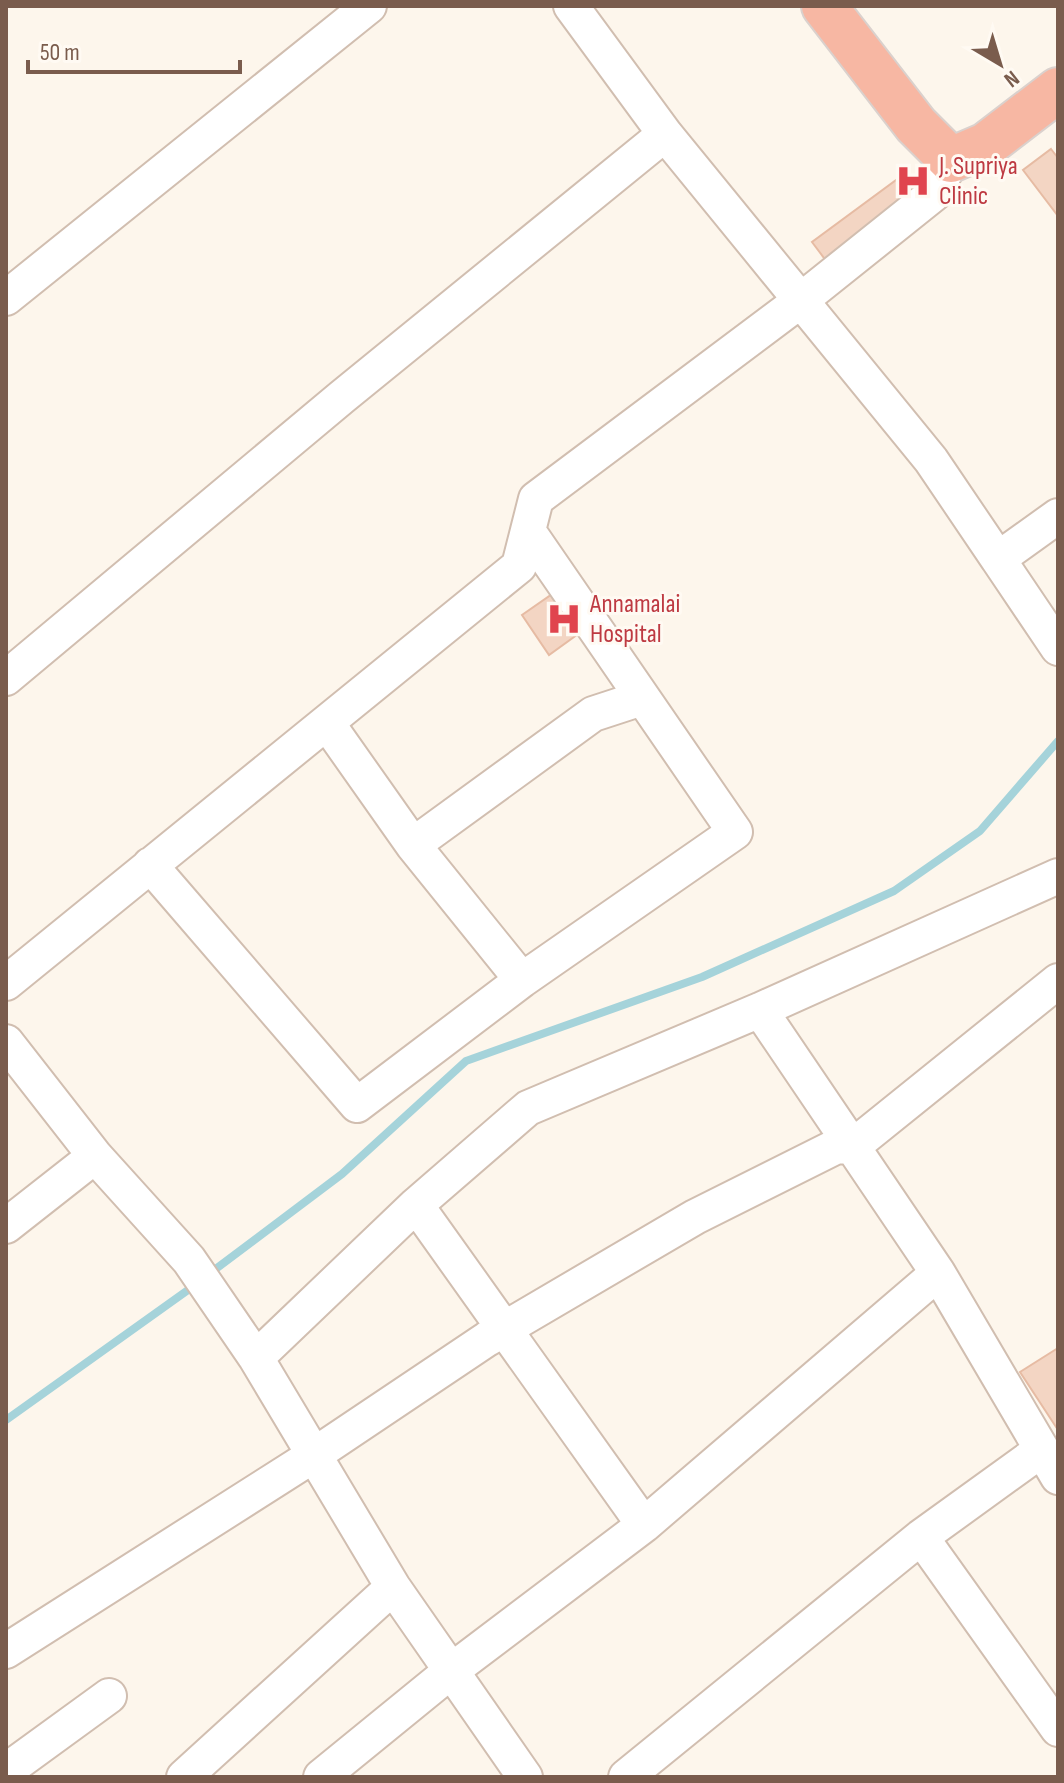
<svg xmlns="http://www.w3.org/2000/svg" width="1064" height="1783" font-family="'Sofia Sans Condensed',sans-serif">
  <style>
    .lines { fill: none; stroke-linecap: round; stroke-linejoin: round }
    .stream { stroke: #a5d3da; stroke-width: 8 }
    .building { fill: #f3d5c3; stroke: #e6bba3; stroke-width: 2 }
    .minor-casing { stroke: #d1beb0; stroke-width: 38 }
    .highway-casing { stroke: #dad1cd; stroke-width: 48 }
    .minor { stroke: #fff; stroke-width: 34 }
    .highway { stroke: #f7b7a3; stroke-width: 44 }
    .labels { text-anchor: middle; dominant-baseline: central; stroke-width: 6; stroke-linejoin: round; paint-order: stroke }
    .health-label { font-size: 26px; fill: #be3a42; stroke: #fffaf3; text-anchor: start }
  </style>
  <rect width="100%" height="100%" fill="#fdf6ec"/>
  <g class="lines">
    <path class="stream" d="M209,1274L342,1174L466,1061L702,977L894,891L980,831L1058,741
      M6,1420L195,1285"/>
  </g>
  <path class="building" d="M1051,149L1058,158V216L1023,170Z
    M907,172L921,192L827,262L812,242Z
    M558,590L585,629L549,655L522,615Z
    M1058,1348V1430L1020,1372Z"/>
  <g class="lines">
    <g class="minor-casing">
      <path id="minor" d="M571,6L665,134L931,460L998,559L1058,516
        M6,298L369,6
        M998,559L1058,648
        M6,678L342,397L665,134
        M327,723L413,845L522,980
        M413,845L593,714L642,698
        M150,865L357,1105L522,980L735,832L528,531
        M6,983L519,566L536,499L800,301L935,193L951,160
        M6,1042L95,1156L189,1260L256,1358L393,1587L525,1777
        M416,1205L644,1525
        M6,1226L95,1156
        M938,1273L1058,1477
        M256,1358L416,1205L528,1108L760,1010L1058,876
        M921,1537L1058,1729
        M6,1651L314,1455L487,1339L695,1217L837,1146L852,1147L1058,981
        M6,1771L109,1696
        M184,1777L393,1587
        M321,1777L451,1671L644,1525L938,1273L760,1010
        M626,1777L921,1537L1040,1451"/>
    </g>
    <g class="highway-casing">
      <path id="highway" d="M824,6L916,125L951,160L986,145L1058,90"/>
    </g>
    <use href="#minor" class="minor"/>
    <use href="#highway" class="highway"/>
  </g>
  <defs>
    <g id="hospital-bare" transform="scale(2.76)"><path d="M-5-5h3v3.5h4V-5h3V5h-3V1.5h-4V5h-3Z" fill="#e0444e" stroke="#fffaf3" stroke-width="2.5" paint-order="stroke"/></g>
  </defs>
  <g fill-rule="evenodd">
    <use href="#hospital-bare" x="913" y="181"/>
    <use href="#hospital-bare" x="564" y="619"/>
  </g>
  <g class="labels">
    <g class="health-label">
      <text x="939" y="166">J. Supriya<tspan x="939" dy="30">Clinic</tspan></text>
      <text x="590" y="604">Annamalai<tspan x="590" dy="30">Hospital</tspan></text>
    </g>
  </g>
  <rect width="1064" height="1783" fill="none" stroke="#7a5c4d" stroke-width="16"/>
  <g transform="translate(1000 64) rotate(142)" stroke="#fffaf3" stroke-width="6" paint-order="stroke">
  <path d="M0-6L14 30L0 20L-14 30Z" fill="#7a5c4d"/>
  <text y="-12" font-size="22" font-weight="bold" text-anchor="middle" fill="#7a5c4d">N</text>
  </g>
  <path d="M28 60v12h212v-12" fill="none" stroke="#7a5c4d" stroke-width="4"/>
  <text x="40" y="60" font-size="24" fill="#7a5c4d" stroke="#fffaf3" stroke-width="6" paint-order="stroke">50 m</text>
</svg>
